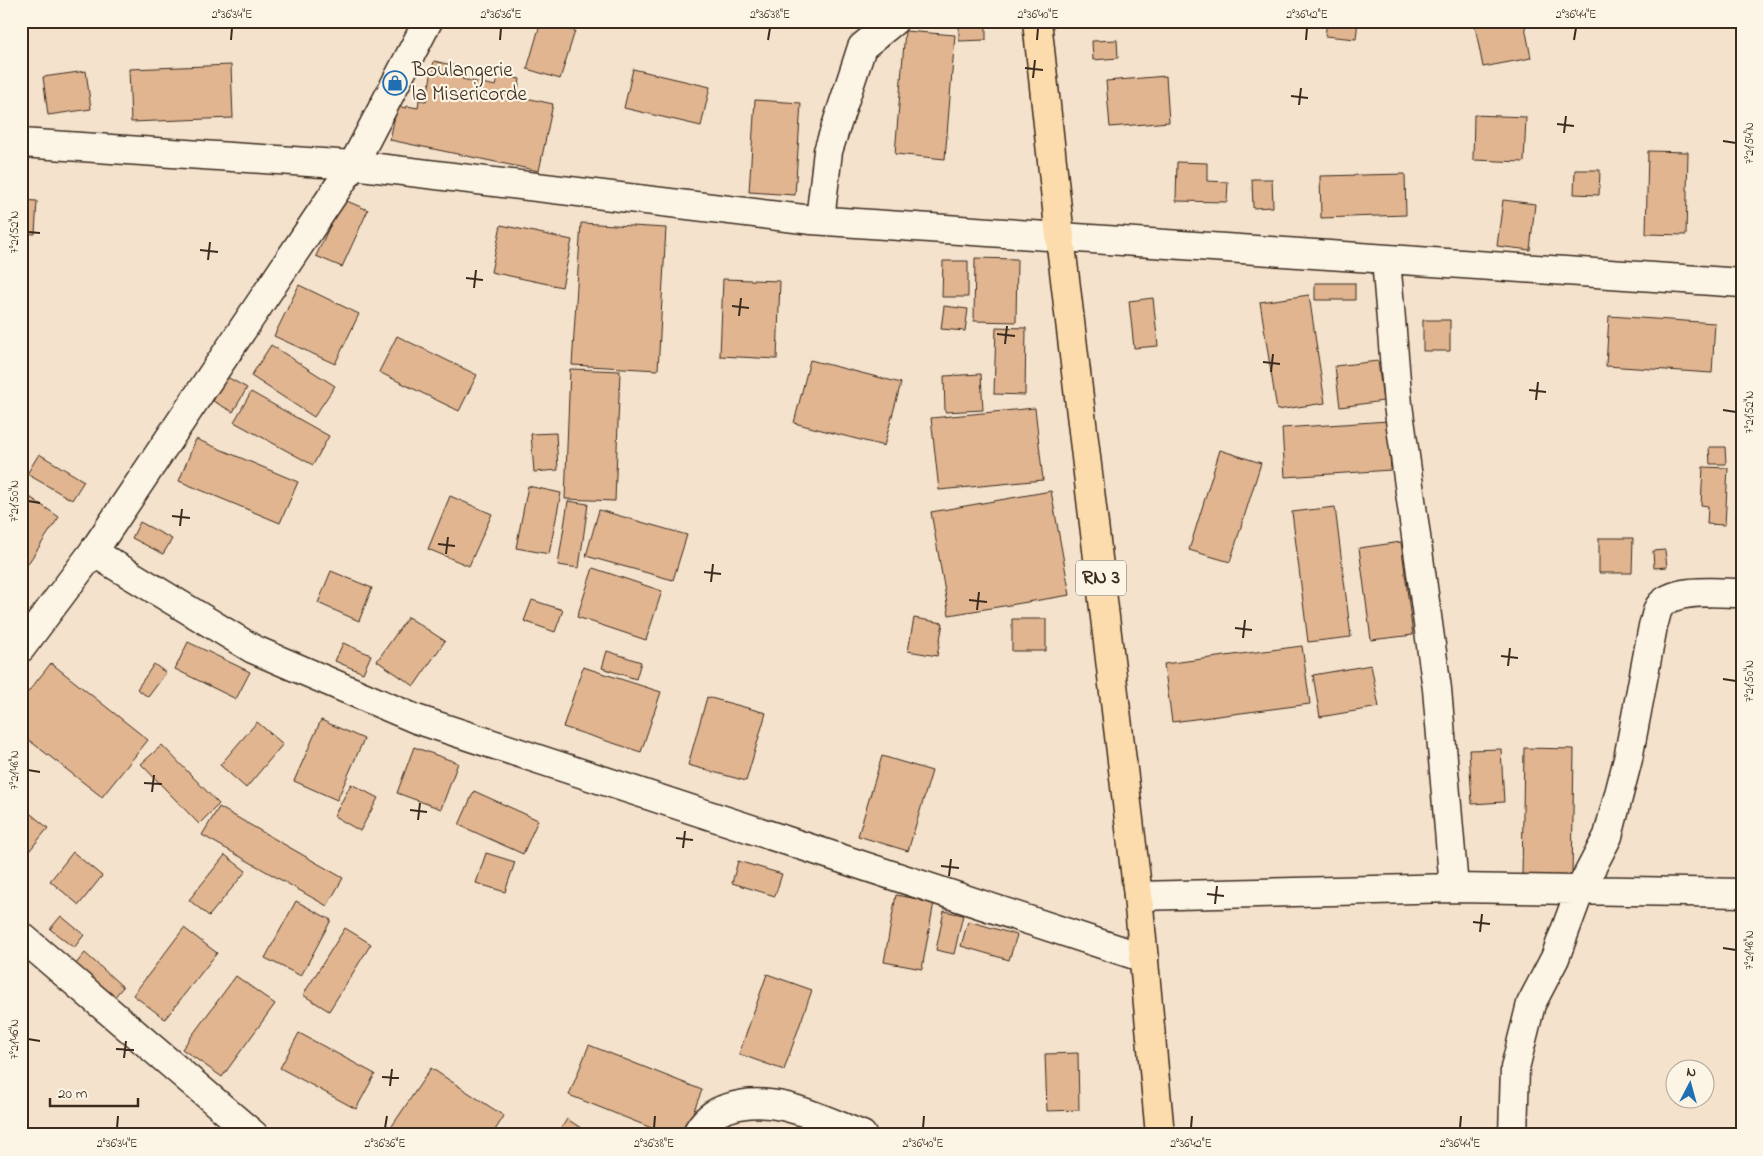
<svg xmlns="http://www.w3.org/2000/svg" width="1763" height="1156" font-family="'Indie Flower',sans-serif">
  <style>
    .building { fill: #e0b590; stroke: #3b2a1e }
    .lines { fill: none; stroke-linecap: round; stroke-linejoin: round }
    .minor-casing { stroke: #3b2a1e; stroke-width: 31 }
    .primary-casing { stroke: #3b2a1e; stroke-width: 31 }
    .minor { stroke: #fcf5e5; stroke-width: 28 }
    .primary { stroke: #fcdcac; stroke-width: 28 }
    .ticks { fill: none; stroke: #3b2a1e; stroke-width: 2 }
    .labels { text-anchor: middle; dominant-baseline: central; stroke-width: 4.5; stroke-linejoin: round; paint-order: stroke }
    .shield { fill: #fcf5e5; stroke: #75675a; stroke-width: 1 }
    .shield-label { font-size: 20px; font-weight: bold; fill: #3b2a1e }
    .poi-label { font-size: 21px; fill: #3b2a1e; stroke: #fcf5e5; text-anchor: start }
    .neatline { fill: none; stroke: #3b2a1e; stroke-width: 2 }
    .ticks-label { font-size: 12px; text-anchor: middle; fill: #3b2a1e }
  </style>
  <rect width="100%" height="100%" fill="#f4e2cc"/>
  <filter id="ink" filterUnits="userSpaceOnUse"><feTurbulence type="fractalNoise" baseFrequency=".02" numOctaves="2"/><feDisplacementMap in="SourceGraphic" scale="10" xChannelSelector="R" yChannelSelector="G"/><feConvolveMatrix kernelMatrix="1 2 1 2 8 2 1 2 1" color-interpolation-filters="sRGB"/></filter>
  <g filter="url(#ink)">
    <path class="building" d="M541,21L575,31L560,79L527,69Z
      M959,21H986V40L959,41Z
      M1327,21H1358L1356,39L1325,36Z
      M1474,21H1524L1531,58L1483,67Z
      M905,31L955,35L945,159L895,154Z
      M1117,40L1118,58L1093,60L1092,41Z
      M434,61L464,68L462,79L496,86L499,75L520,79L517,96L553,104L539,171L390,140L397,106L406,108L407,106L418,108L419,100L426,101Z
      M231,65L233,118L131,122L129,69Z
      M633,69L710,87L701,126L624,108Z
      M86,71L91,109L48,115L43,77Z
      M1166,76L1169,122L1110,127L1106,81Z
      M755,100L801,103L795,195L749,192Z
      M1474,115L1526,117L1524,162L1473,160Z
      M1648,151L1688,152L1686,235L1646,234Z
      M1177,162L1207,163V181L1228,182L1227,202L1176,201Z
      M1575,170H1600L1599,195L1574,194Z
      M1405,174L1406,215L1321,218L1320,176Z
      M1252,179H1272L1273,207L1253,208Z
      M342,199L368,210L342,267L316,256Z
      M21,200L37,201L35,234L21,233Z
      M1503,200L1535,204L1530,250L1497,246Z
      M581,223L666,228L658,370L572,365Z
      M501,225L572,240L562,287L491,272Z
      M975,258L1017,259L1016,322L974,321Z
      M943,261H968V297H942Z
      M723,279L780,281L777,359L720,356Z
      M1315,283H1355V300H1315Z
      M299,285L359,314L335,364L274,336Z
      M1309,295L1325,403L1277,410L1260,302Z
      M1153,298L1158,346L1134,348L1129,301Z
      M944,306L968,309L965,331L941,329Z
      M1609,316L1715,323L1712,373L1606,366Z
      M1423,320H1450V351H1423Z
      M996,327L1026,328L1025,395L994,394Z
      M397,336L477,375L459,411L379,372Z
      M271,345L335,386L314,417L251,376Z
      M810,360L901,383L884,446L794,423Z
      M1378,361L1383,401L1340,407L1335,366Z
      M570,369L620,371L615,501L565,499Z
      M981,374L983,410L945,412L944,376Z
      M227,377L247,388L233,412L213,401Z
      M251,392L329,436L313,465L234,422Z
      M1035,408L1043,480L939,490L931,418Z
      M1388,421L1391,470L1285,477L1282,428Z
      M556,433L558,470L534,472L531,434Z
      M196,439L298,482L280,523L179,481Z
      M1709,447H1725L1726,464H1710Z
      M1220,450L1261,463L1230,562L1189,550Z
      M39,454L84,481L72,500L27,474Z
      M1703,467L1728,468L1725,525L1707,524L1708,506L1701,505Z
      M528,486L561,493L549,554L516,548Z
      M21,491L59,517L21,574Z
      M1051,491L1070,595L949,615L931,512Z
      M450,496L492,514L469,566L428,549Z
      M568,501L588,504L579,568L558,565Z
      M1335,507L1351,637L1308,642L1292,512Z
      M599,510L687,535L673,580L586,556Z
      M140,522L172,539L163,554L132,538Z
      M1599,538H1633L1632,573H1599Z
      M1401,542L1413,635L1371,640L1359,548Z
      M1665,550L1667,567L1654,568L1653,551Z
      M593,568L662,591L646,640L577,617Z
      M331,571L372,588L359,621L318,603Z
      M532,600L563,610L555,632L524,621Z
      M408,617L445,641L414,686L377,661Z
      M914,618L943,623L937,656L908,651Z
      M1012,619H1046V651H1012Z
      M188,642L250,672L236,699L175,669Z
      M343,643L371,655L363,673L335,661Z
      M1302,646L1310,704L1172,722L1164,664Z
      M607,651L641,662L636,679L602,668Z
      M51,663L148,740L102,797L21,734V701Z
      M154,664L166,673L148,697L137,689Z
      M1371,665L1379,707L1320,717L1313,675Z
      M583,667L661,692L641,752L563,727Z
      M707,697L766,713L746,781L688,765Z
      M321,720L364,739L337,800L294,781Z
      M257,722L283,744L246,788L220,765Z
      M162,745L219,804L199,824L141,764Z
      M414,747L458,763L441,809L397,793Z
      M1524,748L1574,749L1572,878L1522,877Z
      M1501,749L1504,802L1472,804L1469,750Z
      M882,756L932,771L908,851L858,836Z
      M351,784L378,798L360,831L334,816Z
      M474,791L538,820L523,854L459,825Z
      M21,806L48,828L21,861Z
      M219,807L343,878L327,906L202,835Z
      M73,852L102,876L79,905L50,881Z
      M486,853L515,862L505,892L476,883Z
      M225,855L246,871L209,916L189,900Z
      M738,861L782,874L775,896L732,883Z
      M896,895L934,902L922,969L884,962Z
      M296,901L331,920L301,976L265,958Z
      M944,911L963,915L954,954L936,950Z
      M61,916L84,935L74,948L50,929Z
      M968,921L1017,935L1009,960L961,946Z
      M184,928L217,953L165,1019L133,995Z
      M345,928L371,944L329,1011L303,995Z
      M85,953L123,987L112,1000L74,966Z
      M767,974L812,990L784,1070L739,1054Z
      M236,976L275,1004L222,1077L182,1049Z
      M299,1033L375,1074L356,1109L280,1068Z
      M589,1045L702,1090L684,1135H669L569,1095Z
      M1078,1053L1079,1110L1047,1111L1045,1054Z
      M431,1068L504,1116L492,1135H386Z
      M567,1119L581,1128L577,1135H557Z"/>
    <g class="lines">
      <g class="minor-casing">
        <path id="minor" d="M21,143L353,165L812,220L1742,283
          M820,220L828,151L862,47L894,21
          M1386,259L1398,405L1437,689L1454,888
          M93,552L253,649L416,719L1144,958
          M21,648L93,552L353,165L428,21
          M1138,896L1454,888L1742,893
          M21,936L254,1135
          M696,1135C703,1121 714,1112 728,1108C773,1092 820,1119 862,1135
          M1513,1135L1515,1068L1531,1004L1555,958L1580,890L1608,836L1628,759L1653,626C1655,621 1656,612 1659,607C1673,587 1720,593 1742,593"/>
      </g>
      <g class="primary-casing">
        <path id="primary" d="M1037,21L1060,237L1138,896L1160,1135"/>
      </g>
      <use href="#minor" class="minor"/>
      <use href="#primary" class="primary"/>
    </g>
  </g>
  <path class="ticks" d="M231,40L232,28M500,40L501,28M768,40L770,28M1037,40L1038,28M1306,40L1307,28M1574,40L1576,28M1025,68L1043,70M1033,78L1035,60M1291,96L1308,98M1299,105L1301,88M1557,124L1574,126M1564,133L1566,116M1723,141L1736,143M28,232L40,233M200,250L218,252M208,260L210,242M466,278L483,280M474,288L476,270M732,306L749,308M739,316L741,298M997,334L1015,336M1005,344L1007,326M1263,362L1280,364M1271,372L1273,354M1529,390L1546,392M1536,400L1538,382M1723,410L1736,412M28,501L40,503M172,516L190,518M180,526L182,509M438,544L455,546M446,554L448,537M704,572L721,574M711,582L713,564M969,600L987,602M977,610L979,592M1235,628L1252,630M1243,638L1245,620M1501,656L1518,658M1508,666L1510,648M1723,679L1736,681M28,770L40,772M144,783L162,784M152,792L154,775M410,810L427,812M418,820L420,803M676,838L693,840M683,848L685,831M941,866L959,868M949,876L951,859M1207,894L1224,896M1215,904L1217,886M1473,922L1490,924M1480,932L1482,914M1723,948L1736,950M28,1039L40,1041M116,1049L134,1050M124,1058L126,1041M382,1077L399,1078M390,1086L392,1069M117,1128L118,1116M385,1128L387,1116M654,1128L655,1116M923,1128L924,1116M1191,1128L1192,1116M1460,1128L1461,1116"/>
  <defs>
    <g id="shop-ring" transform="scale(1.25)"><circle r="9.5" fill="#fcf5e5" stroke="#1f6fb2" stroke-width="1.5"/><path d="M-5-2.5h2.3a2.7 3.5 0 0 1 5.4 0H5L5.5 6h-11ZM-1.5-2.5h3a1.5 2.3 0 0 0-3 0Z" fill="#1f6fb2"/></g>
  </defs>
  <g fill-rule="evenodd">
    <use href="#shop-ring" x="395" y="83"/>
  </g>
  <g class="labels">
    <rect class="shield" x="1076" y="560.5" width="50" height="35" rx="4"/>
    <g class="shield-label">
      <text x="1101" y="578">RN 3</text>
    </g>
    <g class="poi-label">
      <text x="412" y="71">Boulangerie<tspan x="412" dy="24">la Misericorde</tspan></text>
    </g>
  </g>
  <rect width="1763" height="1156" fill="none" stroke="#fcf5e5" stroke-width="55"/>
  <g transform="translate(1690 1084) rotate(6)"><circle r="24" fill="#fcf5e5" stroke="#afa495"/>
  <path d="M0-4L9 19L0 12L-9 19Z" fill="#1f6fb2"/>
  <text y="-8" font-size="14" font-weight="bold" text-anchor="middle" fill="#3b2a1e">N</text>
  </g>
  <path d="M50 1098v8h88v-8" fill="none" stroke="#3b2a1e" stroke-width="2.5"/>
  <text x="58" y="1098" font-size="15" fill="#3b2a1e" stroke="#fcf5e5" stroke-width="4" paint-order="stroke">20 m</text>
  <rect x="28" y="28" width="1708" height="1100" class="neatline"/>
  <g class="ticks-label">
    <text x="232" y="18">2°36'34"E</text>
    <text x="501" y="18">2°36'36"E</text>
    <text x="770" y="18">2°36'38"E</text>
    <text x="1038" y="18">2°36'40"E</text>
    <text x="1307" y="18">2°36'42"E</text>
    <text x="1576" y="18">2°36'44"E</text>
    <text transform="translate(1749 143) rotate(-90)" y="4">7°21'54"N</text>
    <text transform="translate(14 232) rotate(-90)" y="4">7°21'52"N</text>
    <text transform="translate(1749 412) rotate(-90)" y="4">7°21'52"N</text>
    <text transform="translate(14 501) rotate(-90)" y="4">7°21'50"N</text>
    <text transform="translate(1749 681) rotate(-90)" y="4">7°21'50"N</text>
    <text transform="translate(14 770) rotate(-90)" y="4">7°21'48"N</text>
    <text transform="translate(1749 950) rotate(-90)" y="4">7°21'48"N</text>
    <text transform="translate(14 1039) rotate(-90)" y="4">7°21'46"N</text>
    <text x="117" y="1147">2°36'34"E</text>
    <text x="385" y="1147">2°36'36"E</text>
    <text x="654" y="1147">2°36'38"E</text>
    <text x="923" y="1147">2°36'40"E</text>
    <text x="1191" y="1147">2°36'42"E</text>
    <text x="1460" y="1147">2°36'44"E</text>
  </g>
</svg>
